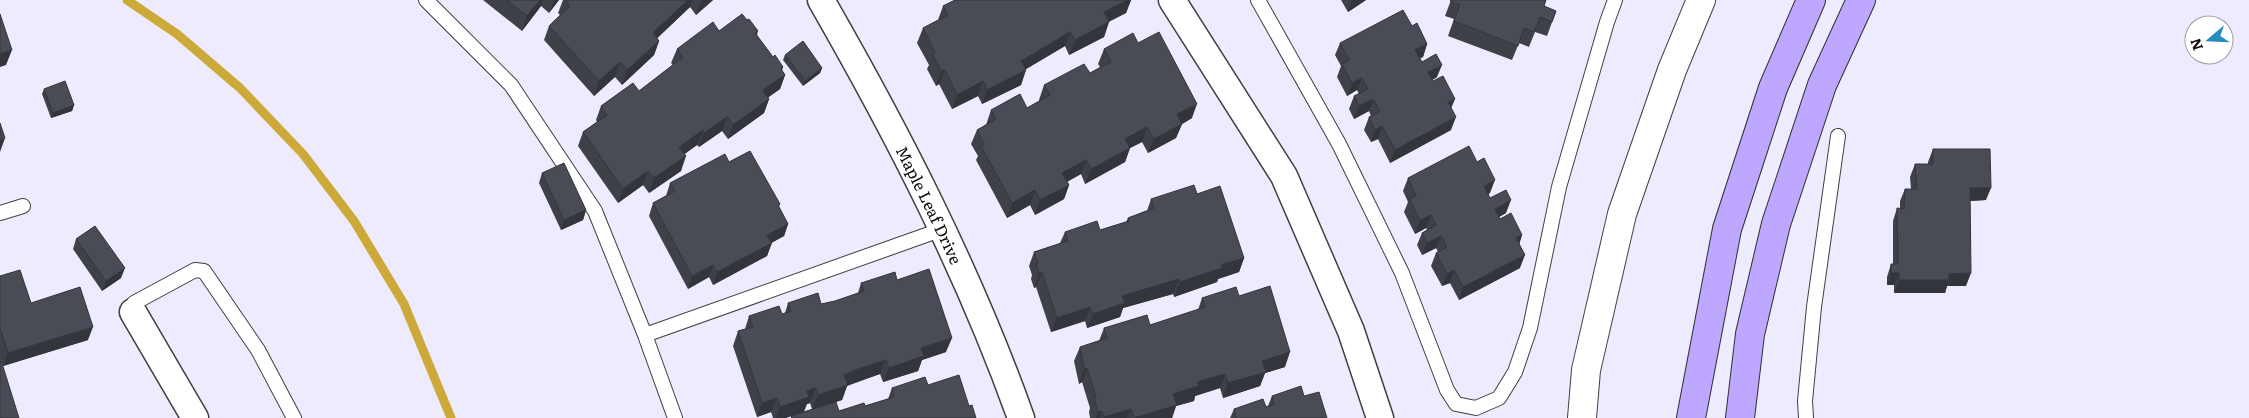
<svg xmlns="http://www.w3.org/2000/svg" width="2249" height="418" font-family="Literata,serif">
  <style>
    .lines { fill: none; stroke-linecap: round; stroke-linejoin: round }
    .stream { stroke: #cca938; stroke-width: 9 }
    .service-casing { stroke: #3f3f3f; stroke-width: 16 }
    .minor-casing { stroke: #3f3f3f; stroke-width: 29 }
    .tertiary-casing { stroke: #3f3f3f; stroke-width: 30 }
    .secondary-casing { stroke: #2e2e2e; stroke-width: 30 }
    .service { stroke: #fff; stroke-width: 14 }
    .minor { stroke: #fff; stroke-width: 26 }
    .tertiary { stroke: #fff; stroke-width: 28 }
    .secondary { stroke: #bda7ff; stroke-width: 28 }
    .wall { fill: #3f4149 }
    .shaded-wall { fill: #33353c }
    .building { fill: #494c55; stroke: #33353c }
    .labels { text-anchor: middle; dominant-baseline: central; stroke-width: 5; stroke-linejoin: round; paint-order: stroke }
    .street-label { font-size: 16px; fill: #0c0c0c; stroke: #fff }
  </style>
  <rect width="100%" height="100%" fill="#efebff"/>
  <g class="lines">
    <path class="stream" d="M127,0L177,34L240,88L303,154L354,221L404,304L451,418"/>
    <g class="service-casing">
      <path id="service" d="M426,0L511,85L595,211L645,335
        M1258,0L1339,144L1402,273L1447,390L1456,404L1476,408L1499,398L1515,372L1530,328L1559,187L1607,22L1615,0
        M0,213L23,206
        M133,312L134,303L195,270L204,271L258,350L294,418
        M675,418L645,335L943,229
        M1806,418L1805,401L1814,307L1838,136"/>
    </g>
    <g class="minor-casing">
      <g id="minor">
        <path id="s1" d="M821,0C898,134 969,272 1021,418"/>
        <path d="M1172,0L1284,176L1351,331L1380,418"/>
        <path d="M133,312L195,418"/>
      </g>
    </g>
    <g class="tertiary-casing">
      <path id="tertiary" d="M1582,418L1586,370L1622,214L1672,70L1701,0"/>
    </g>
    <g class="secondary-casing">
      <path id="secondary" d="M1691,418L1727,229L1773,88L1811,0
        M1740,418L1750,334L1776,224L1822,85L1861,0"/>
    </g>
    <use href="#service" class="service"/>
    <use href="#minor" class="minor"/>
    <use href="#tertiary" class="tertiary"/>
    <use href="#secondary" class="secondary"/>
  </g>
  <path class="wall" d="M483,0H559L549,13L541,6L522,31Z
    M563,0H713L696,15L690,7L657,38L659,41L654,55L622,85L615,77L594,96L544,40L549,26L560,15L558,13Z
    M955,0H1131L1126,13L1109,21L1104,37L1069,55L1065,46L1026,69L1021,85L982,104L978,96L952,109L939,84L936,86L927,69L929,65L917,43L923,28L938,20L943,6Z
    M1341,0H1366L1348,12Z
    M1451,0L1544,6L1556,11L1547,36L1535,32L1529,47L1519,43L1512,60L1448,36L1454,19L1445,16Z
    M747,20L758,31L757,35L773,57L783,67L782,70L785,75L780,89L768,97L769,99L764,113L728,139L722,131L699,147L697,145L684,154L681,171L649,193L643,185L618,203L578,146L583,132L597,122L596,120L601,106L639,91L673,65L671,63L677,49L719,31Z
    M1412,26L1427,44L1423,57L1420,58L1422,62L1437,77L1432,80L1451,109V130L1390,163L1378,139L1371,142L1364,130L1369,117L1371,116L1369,111L1354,119L1349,109L1354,96L1359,94L1357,90L1347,96L1337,77L1341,66L1335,55L1340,43Z
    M1138,43L1192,118L1182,124L1176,138L1148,153L1142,142L1130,148L1125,162L1085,184L1081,174L1067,182L1069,185L1064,199L1035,215L1030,205L1007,218L976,160L978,156L971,144L977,130L986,125L991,110L1027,108L1039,101V100L1044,85L1090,73L1100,67L1098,64L1104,49Z
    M785,55L822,68L820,73L803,86L783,60Z
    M44,89L74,105L72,111L51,118L42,94Z
    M1933,149L1986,200L1970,201L1966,286H1947L1945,293H1894V285H1887V277L1891,264H1893V221L1897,208L1900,209V201L1905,189H1911L1910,177L1915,164H1928V162Z
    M729,162L780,204L779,207L788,224L784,236L771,243L767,256L713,285L709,277L688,289L649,216L653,203L666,196L670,183Z
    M542,173L586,210L583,220L561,230L539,183Z
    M1408,178L1490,193L1488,194L1490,198L1506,213L1499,217L1500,219L1522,235L1519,244L1520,268L1459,300L1450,283L1442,286L1431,266L1436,253L1438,252L1436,248L1422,255L1417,245L1422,233L1427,230L1426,228L1415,234L1404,212L1408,202L1403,191Z
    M1197,194L1244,258L1239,272L1218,279L1217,282L1174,297L1173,294L1123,308L1120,317L1087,328L1085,321L1051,332L1036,287L1034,288L1031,279L1032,275L1029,266L1034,252L1060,243L1065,232L1100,230L1126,222L1128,218L1147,211L1151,199Z
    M76,239L121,278L102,291L73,249Z
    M0,276L31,303L88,340L3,366L0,356Z
    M897,280L946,352L922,360L918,371L883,382L880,374L852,383L847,386L842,400L814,409L839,411L865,406L888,399L892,388L928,385L969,406L976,418H791V416L812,409L810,403L807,404L786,418H773L771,412L757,417L733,346L738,331L745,329L749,316L782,314L785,313L788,303L821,304L835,301L858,293L861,283Z
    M1239,296L1285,367L1265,373L1260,386L1223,398L1220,388L1195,396L1194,401L1176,406L1172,418H1090L1089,412L1090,408L1082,382L1079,384L1074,361L1080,347L1099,341L1104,328L1150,325L1198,310L1202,298Z
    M1272,396H1304L1327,418H1230L1234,409L1268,406Z"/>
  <path class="shaded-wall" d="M540,0H543L541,6L522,31L527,16Z
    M554,0H559L549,13Z
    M688,0H692L690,7L647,48L653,33Z
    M702,0H713L696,15Z
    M1128,0H1131L1126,13L1099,27L1104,12Z
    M1352,0H1366L1348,12Z
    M1109,22L1104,37L1069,55L1075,40Z
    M1070,32L1065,46L1016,75L1021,61Z
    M659,41L654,55L622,85L627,70Z
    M1427,44L1423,57L1411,62L1415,50Z
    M12,50L6,65L0,67V54Z
    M620,62L615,77L594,96L599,81Z
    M1442,65L1437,77L1424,85L1428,72Z
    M783,67L779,79L785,75L780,89L758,105L763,90Z
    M822,68L820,73L803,86L805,81Z
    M945,70L939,84L936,86L941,71Z
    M1026,70L1021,85L982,104L987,90Z
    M1362,78L1357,90L1347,96L1352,83Z
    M983,81L978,96L952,109L957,95Z
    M769,99L764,113L728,139L733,125Z
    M1373,99L1369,111L1354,119L1359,106Z
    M1455,99L1450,111L1448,102Z
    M1197,104L1192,118L1182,124L1176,138L1148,153L1154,139L1177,114Z
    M74,105L72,111L51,118L53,113Z
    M727,117L722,131L699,147L704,133Z
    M1456,117L1451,130L1390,163L1395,150Z
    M1382,126L1378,139L1371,142L1375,130Z
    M1147,127L1142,142L1130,148L1125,162L1085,184L1091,169L1125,139Z
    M703,130L697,145L674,162L679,147Z
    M5,138L0,152V140Z
    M686,156L681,171L649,193L654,178Z
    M1086,160L1081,174L1057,187L1062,173Z
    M648,171L643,185L618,203L623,189Z
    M1495,180L1490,193L1479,199L1484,186Z
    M1069,185L1064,199L1035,215L1040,200Z
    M1970,188H1991L1986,200L1966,201Z
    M1035,190L1030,205L1007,218L1012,203Z
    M1511,200L1506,213L1490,222L1495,209Z
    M586,210L583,220L561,230L564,220Z
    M1431,215L1426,228L1415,234L1420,221Z
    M788,224L784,236L762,248L767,235Z
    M1522,235L1518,248L1516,238Z
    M1441,236L1436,248L1422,255L1427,243Z
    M772,243L767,256L713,285L717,272Z
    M1525,255L1520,268L1459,300L1463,287Z
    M1244,258L1239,272L1218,279L1217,282L1174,297L1180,282L1221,265Z
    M713,265L709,277L688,289L692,276Z
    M125,268L121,278L102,291L106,281Z
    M1454,270L1450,283L1442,286L1447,274Z
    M1039,273H1042L1036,287L1034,288Z
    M1891,273H1899L1894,285H1887Z
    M1971,273L1966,286H1947L1945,293H1894L1899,280L1949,274Z
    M1179,279L1173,294L1123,308L1120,317L1087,328L1093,314L1122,296Z
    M1090,307L1085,321L1051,332L1057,318Z
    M93,327L88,340L3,366L8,353Z
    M952,338L946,352L922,360L918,371L883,382L889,368L921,348Z
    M1290,352L1285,367L1265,373L1260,386L1223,398L1228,383L1262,361Z
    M886,360L880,374L847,386L842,400L812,409L818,395L844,375L858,369Z
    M1087,368L1082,382L1079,384L1084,369Z
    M1225,374L1220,388L1195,396L1194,401L1176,406L1172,418H1134L1173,394L1197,382Z
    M815,388L810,403L807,404L804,412L786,418H776L780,407L807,391Z
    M777,398L771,412L757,417L762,403Z
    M1131,409L1127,418H1104V417Z
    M1102,411L1100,418H1096L1098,412Z"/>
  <path class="building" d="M506,0H540L527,16Z
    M565,0H688L653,33L659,41L627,70L620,62L599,81L549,26L570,6Z
    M955,0H1128L1104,12L1109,22L1075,40L1070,32L1021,61L1026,70L987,90L983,81L957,95L945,70L941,71L933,55L935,53L923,28L948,15L943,6Z
    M1451,0H1546L1544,6L1556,11L1552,22L1540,17L1534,32L1524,28L1518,46L1454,21L1460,5L1450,1Z
    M1403,10L1412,26L1417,23L1427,44L1415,50L1422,62L1436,54L1442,65L1428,72L1433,81L1443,76L1455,99L1448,102L1456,117L1395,150L1382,126L1375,130L1369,117L1380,111L1373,99L1359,106L1354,96L1368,89L1362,78L1352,83L1342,64L1349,60L1340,43Z
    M0,14L12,50L0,54Z
    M742,14L747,20L749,19L758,31L755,33L773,57L775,55L783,67L781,69L785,75L763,90L769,99L733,125L727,117L704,133L703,130L679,147L686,156L654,178L648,171L623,189L583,132L607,115L601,106L633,83L639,91L683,57L677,49L713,22L719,31Z
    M1159,32L1197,104L1177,114L1182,124L1154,139L1147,127L1125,139L1130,148L1091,169L1086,160L1062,173L1069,185L1040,200L1035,190L1012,203L981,146L984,144L977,130L996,119L991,110L1020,94L1027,108L1050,95L1044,85L1084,64L1090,73L1111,62L1104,49L1133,33L1138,43Z
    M803,41L822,68L805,81L785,55Z
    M65,81L74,105L53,113L44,89Z
    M0,123L5,138L0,140Z
    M1469,146L1477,162L1484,158L1495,180L1484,186L1490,198L1506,190L1511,200L1495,209L1500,219L1511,213L1522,235L1516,238L1525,255L1463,287L1454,270L1447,274L1436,253L1447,247L1441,236L1427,243L1422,233L1436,225L1431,215L1420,221L1409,199L1416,196L1408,178Z
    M1933,149H1990L1991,188H1970L1971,273L1949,274V280H1899V273H1891V264H1898L1897,208L1904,209L1905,189H1917L1915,164H1933Z
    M750,151L780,204L778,205L788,224L767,235L772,243L717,272L713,265L692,276L653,203L675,191L670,183L725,154L729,162Z
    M564,163L586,210L564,220L542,173Z
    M1194,185L1197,194L1220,186L1244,258L1221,265L1222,268L1180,282L1179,279L1122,296L1125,303L1093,314L1090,307L1057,318L1042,273H1039L1036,264H1038L1034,252L1068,241L1065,232L1097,221L1100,230L1129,221L1128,218L1154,208L1151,199Z
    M95,226L125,268L106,281L76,239Z
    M929,269L952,338L921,348L924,356L889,368L886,360L858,369L844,375L848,385L818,395L815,388L807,391L809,397L780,407L777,398L762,403L738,331L753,327L749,316L779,306L782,314L791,311L788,303L818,293L821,304L835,301L864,291L861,283L895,272L897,280Z
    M20,270L31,303L80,287L93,327L8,353L0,328V276Z
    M1270,286L1290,352L1262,361L1266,372L1228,383L1225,374L1197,382L1199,386L1173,394L1177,405L1134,418L1131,409L1104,417L1102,411L1098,412L1094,397H1096L1087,368L1084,369L1080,347L1107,338L1104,328L1147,315L1150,325L1205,307L1202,298L1236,287L1239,296Z
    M0,357L19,418H0Z
    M959,375L969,406L972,405L976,418H792L791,416L836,402L839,411L864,403L865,406L894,397L892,388L925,377L928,385Z
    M1301,386L1304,396L1319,392L1327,418H1236L1234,409L1263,399L1266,407L1274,404L1272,396Z"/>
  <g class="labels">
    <g class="street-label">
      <text stroke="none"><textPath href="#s1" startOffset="232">Maple Leaf Drive</textPath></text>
    </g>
  </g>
  <g transform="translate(2209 40) rotate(251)"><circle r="24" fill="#ffffff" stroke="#9e9e9e"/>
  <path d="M0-4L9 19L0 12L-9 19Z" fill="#258cbb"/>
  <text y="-8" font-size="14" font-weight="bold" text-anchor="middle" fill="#0c0c0c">N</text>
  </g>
</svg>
